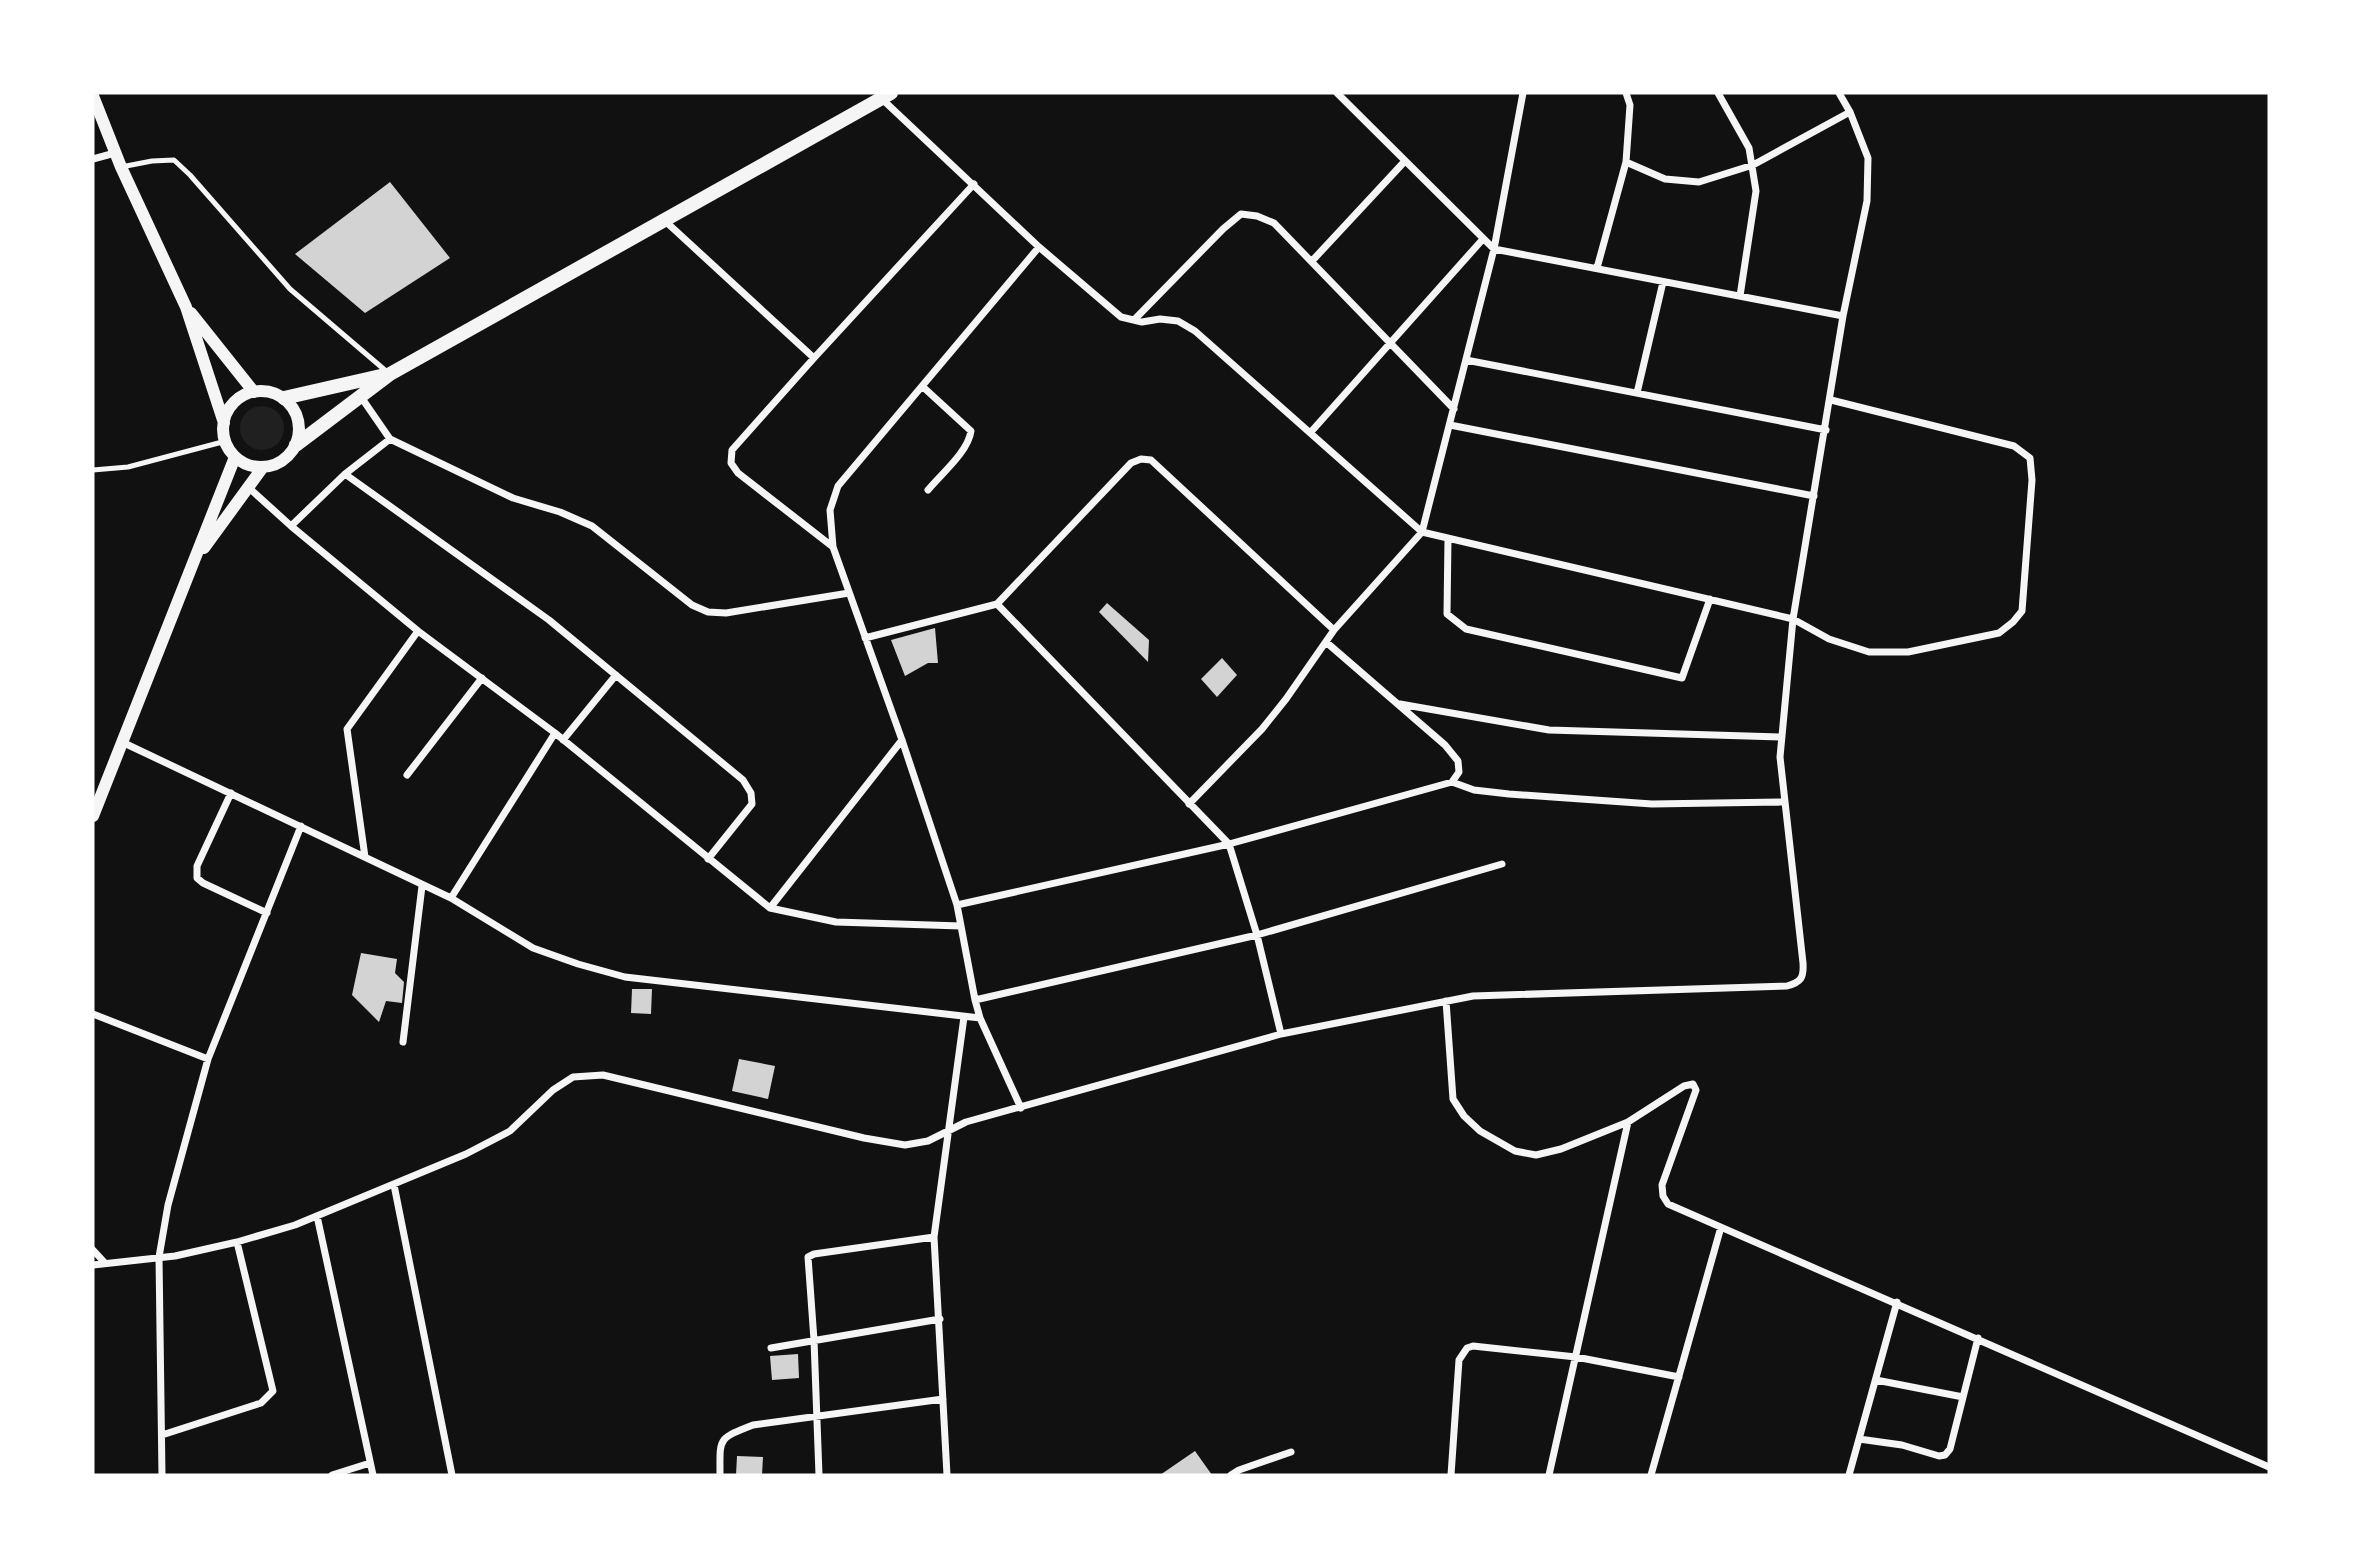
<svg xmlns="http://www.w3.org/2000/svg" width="2362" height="1568" font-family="'DejaVu Sans',sans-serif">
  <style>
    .green { fill: #202020 }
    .building { fill: #d3d3d3 }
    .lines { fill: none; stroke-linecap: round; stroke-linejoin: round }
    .service { stroke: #f5f5f5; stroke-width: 5 }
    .minor { stroke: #f5f5f5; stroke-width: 7 }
    .tertiary { stroke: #f5f5f5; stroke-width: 12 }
    .secondary { stroke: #f5f5f5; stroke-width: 14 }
  </style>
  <rect width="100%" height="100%" fill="#111"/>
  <path class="green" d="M240 428a22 22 0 1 1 44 0a22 22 0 1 1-44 0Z"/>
  <path class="building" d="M390,182L450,258L365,313L295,254Z
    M1107,603L1149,640L1148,662L1099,612Z
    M935,628L938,663H928L905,676L891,640Z
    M1222,658L1237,675L1217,697L1201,679Z
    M361,953L397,959L395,973L404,982L402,1003L386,1001L379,1022L352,995Z
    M632,989H652L651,1014L631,1013Z
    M739,1059L775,1066L768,1099L732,1091Z
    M798,1354L799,1378L772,1380L770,1356Z
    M1195,1451L1212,1475H1160Z
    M737,1456L763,1457L762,1475H736Z"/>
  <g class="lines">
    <path class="service" d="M121,167L152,161L174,160L190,175L290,289L386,371
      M93,470L128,467L226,441"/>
    <path class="minor" d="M1337,93L1494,249L1843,316
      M1626,93L1630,105L1626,162L1665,179L1699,182L1753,165L1850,112
      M1718,93L1749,148L1756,191L1740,296
      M882,99L1039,247L1121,317L1142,322L1160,319L1178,321L1195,331L1422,532L1793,619L1829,639L1869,652H1908L1999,633L2013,622L2022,611L2032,480L2030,458L2014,446L1831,400
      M93,159L115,153
      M664,220L814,358L732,450L731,463L738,473L833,547
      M1312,261L1405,161
      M1597,268L1626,162
      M1134,320L1223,229L1241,214L1257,216L1274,223L1454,409
      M814,358L974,184
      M1466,360L1826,430
      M922,386L971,431C968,452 942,473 928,490
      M1637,393L1663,282
      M361,397L390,439L513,498L560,512L592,526L692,605L708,612L726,613L849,593
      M1450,425L1814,496
      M1310,433L1483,239
      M345,474L549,620L743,780L751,793L752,804L708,859
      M248,487L291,526L418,631L555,733L770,908L836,922L961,926
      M291,526L345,474L390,439
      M1448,538L1447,614L1466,629L1682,678L1710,599
      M997,604L1229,844L1257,935L1281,1034
      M865,638L997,604L1131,463L1141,459L1151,460L1334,630L1422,532L1494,249L1523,93
      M1400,704L1549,730L1782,737
      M563,740L616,675
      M124,743L451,898L533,948L578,964L625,977L980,1018
      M407,775L482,678
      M1452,782L1474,790L1509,794L1652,804L1785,802
      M231,793L197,866V878L203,883L267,913
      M1189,804L1262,729L1286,699L1334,630
      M365,857L347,729L418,631
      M451,898L555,733
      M957,905L1229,844L1452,782L1459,772L1458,761L1445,745L1326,642
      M770,908L902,740
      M975,1000L1257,935L1502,864
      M1446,1001L1453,1099L1464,1116L1480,1131L1515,1151L1536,1155L1561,1149L1628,1122L1684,1086L1693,1084L1696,1090L1662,1185L1663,1196L1668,1204L2269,1467
      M93,1014L208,1059
      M403,1042L422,886
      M1021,1108L980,1018L975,1000L957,905L902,740L833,547L830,510L838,486L1039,247
      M394,1185L452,1475
      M317,1216L373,1475
      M93,1250L105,1263
      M93,1265L175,1256L237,1242L295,1225L466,1154L510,1131L553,1090L573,1077L603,1075L864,1138L905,1145L928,1141L966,1122L1281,1034L1473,996L1787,986C1801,982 1804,978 1803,963L1780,757L1793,619L1843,316L1867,201L1868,158L1850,112L1839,93
      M771,1348L940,1319
      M1876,1380L1963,1397
      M162,1435L261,1403L273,1391L237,1242
      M1859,1439L1902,1445L1939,1456L1945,1455L1950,1449L1978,1338
      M162,1475L159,1257L168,1205L208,1059L301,826
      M332,1475L370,1463
      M720,1475C720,1438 717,1439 753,1425L943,1399
      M819,1475L814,1340L808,1257L814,1254L934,1237
      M947,1475L934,1237L964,1017
      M1231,1475L1239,1470L1291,1452
      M1451,1475L1459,1360L1467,1348L1473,1346L1576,1357L1679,1377
      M1549,1475L1628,1122
      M1651,1475L1721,1227
      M1849,1475L1897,1302"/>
    <path class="tertiary" d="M93,96L121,167L186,307L224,423
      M191,313L254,392
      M223 429a38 38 0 1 1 76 0a38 38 0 1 1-76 0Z
      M204,548L263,467
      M93,816L235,457"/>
    <path class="secondary" d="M284,398L385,375
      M296,445L390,374L891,93"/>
  </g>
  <rect width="2362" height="1568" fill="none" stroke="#ffffff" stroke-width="189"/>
</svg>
